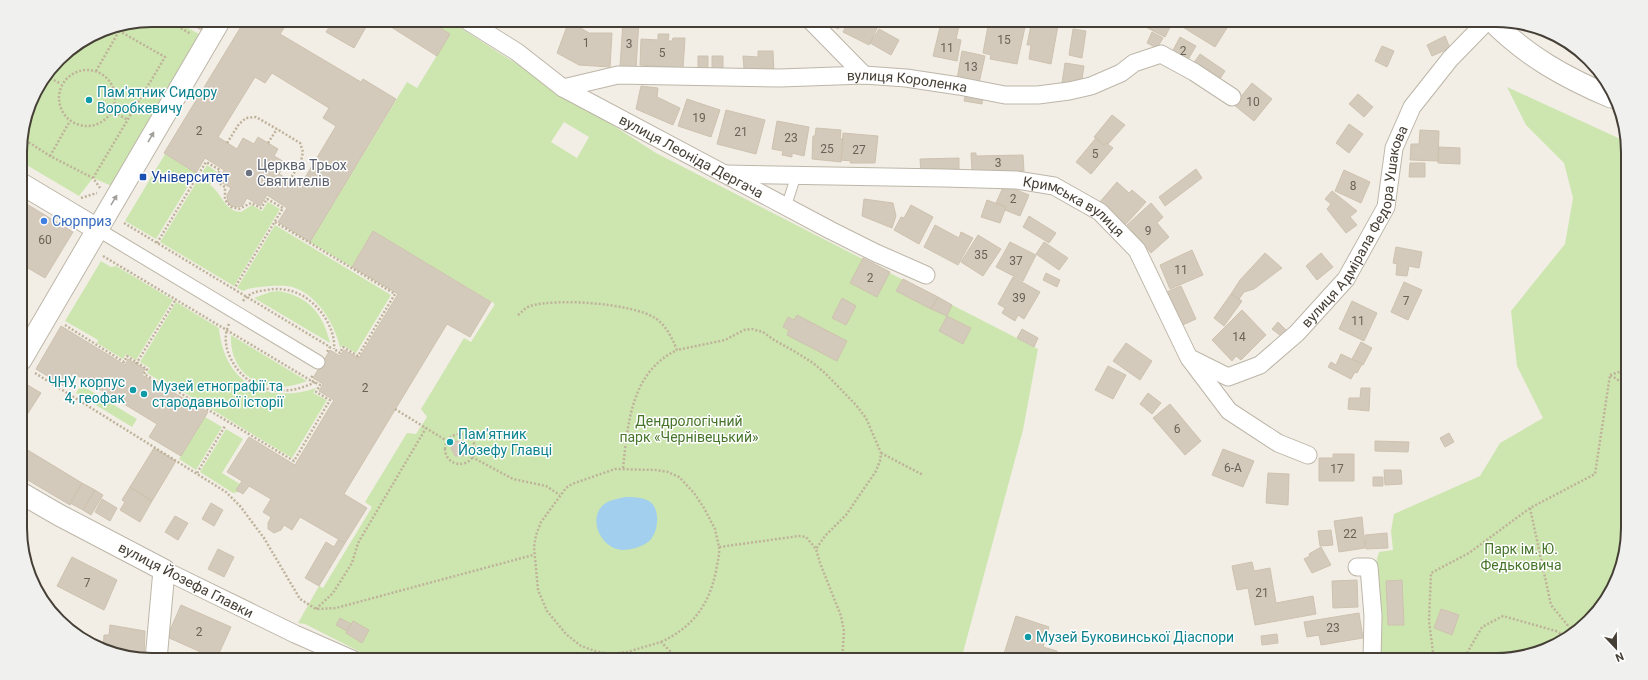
<svg xmlns="http://www.w3.org/2000/svg" width="1648" height="680" font-family="Roboto,sans-serif">
  <style>
    .green { fill: #cde6af; fill-rule: evenodd }
    .water { fill: #a3cfee }
    .building { fill: #d4cabb; stroke: #cec2af; fill-rule: evenodd }
    .lines { fill: none; stroke-linecap: round; stroke-linejoin: round }
    .service-casing { stroke: #bdb6a8; stroke-width: 11 }
    .pedestrian-casing { stroke: #bdb6a8; stroke-width: 15 }
    .minor-casing { stroke: #bdb6a8; stroke-width: 19 }
    .tertiary-casing { stroke: #bdb6a8; stroke-width: 23 }
    .path { stroke: #bfb29a; stroke-width: 2.5; stroke-dasharray: 2 2; stroke-linecap: butt }
    .service { stroke: #fff; stroke-width: 9 }
    .pedestrian { stroke: #fff; stroke-width: 13 }
    .minor { stroke: #fff; stroke-width: 17 }
    .tertiary { stroke: #fff; stroke-width: 21 }
    .oneway { fill: #a29f9a }
    .culture-dot { fill: #0f9aa8; stroke: #fff; stroke-width: 1.5 }
    .worship-dot { fill: #6b7280; stroke: #fff; stroke-width: 1.5 }
    .transit-dot { fill: #1a4fb4; stroke: #fff; stroke-width: 1.5 }
    .shop-dot { fill: #3f7fe0; stroke: #fff; stroke-width: 1.5 }
    .labels { text-anchor: middle; dominant-baseline: central; stroke-width: 3; stroke-linejoin: round; paint-order: stroke }
    .number-label { font-size: 12px; fill: #696256 }
    .street-label { font-size: 14px; fill: #453f35; stroke: #fff }
    .culture-label { font-size: 14px; fill: #0d838f; stroke: #fff; text-anchor: start }
    .worship-label { font-size: 14px; fill: #5b616d; stroke: #fff; text-anchor: start }
    .transit-label { font-size: 14px; fill: #164399; stroke: #fff; text-anchor: start }
    .shop-label { font-size: 14px; fill: #366cbe; stroke: #fff; text-anchor: start }
    .park-label { font-size: 14px; fill: #46752a; stroke: #fff }
    .rim { fill: none; stroke: #453f35; stroke-width: 2 }
  </style>
  <rect width="100%" height="100%" fill="#f2eee6"/>
  <path class="green" d="M152,20H174L199,34L112,186L93,178L79,196L20,161V143L34,94L65,53L102,30Z
    M428,20H448L656,153L1038,349L1023,430L961,660H376L305,624L298,623L319,586L323,588L372,507L365,502L407,433L416,434L427,417L421,409L464,338L471,342L495,304L373,231L352,267L310,242L407,82L417,88L450,34ZM564,122L589,137L577,158L551,142Z
    M1507,87L1627,142L1628,528L1618,578L1601,608L1569,638L1504,660H1378L1375,566L1379,552L1393,550L1391,531L1394,514L1480,476L1500,443L1543,418L1517,366L1511,311L1565,244L1573,198L1564,163L1526,125Z
    M165,154L196,173L156,239L125,221Z
    M207,165L217,172L210,185C222,193 224,211 241,212L252,205L262,211L268,202L280,209L234,286L160,242Z
    M275,225L391,295L356,353L342,345L340,348C336,326 318,296 295,288C287,285 278,286 270,286C261,287 251,287 243,291L237,288Z
    M101,261L111,267L116,266L173,300L136,360L126,354L123,359L97,343L98,340L65,321Z
    M278,291C308,295 324,315 330,343L254,298L270,292Z
    M176,302L219,328C224,383 266,405 316,388L313,393L327,400L292,458L175,387L173,389L147,373L150,368L140,362Z
    M231,335L307,381C270,397 229,379 231,335Z
    M81,385L137,419L132,427L76,393Z
    M205,417L222,427L196,470L179,459Z
    M226,429L243,439L222,473L240,484L239,492L233,493L200,472Z"/>
  <path class="water" d="M625,497C632,497 642,497 649,501C661,508 659,534 648,542C642,547 630,550 622,550C602,549 588,521 602,506C608,500 617,499 625,497Z"/>
  <path class="building" d="M184,20H207L201,30Z
    M245,20H270L284,28L280,34L361,82L363,79L396,99L310,242L278,222L287,208L267,195L260,206L247,198L243,205L239,207L231,206L228,203L227,195L231,188L218,180L224,170L205,158L196,173L164,153ZM272,73L329,108L323,118L336,126L300,186L279,174L286,163L274,156L278,149L258,137L254,144L243,138L237,149L218,137L255,77L265,83Z
    M342,20H370L354,48L326,32L332,23L338,27Z
    M380,20H428L450,34L437,56Z
    M623,20H639L636,68L620,67Z
    M829,20H844L838,29L828,23Z
    M849,20H866L878,26L869,45L843,32Z
    M984,20H998L997,22L1025,27L1017,64L990,59L991,55L983,53L988,26L983,25Z
    M1032,20H1059L1051,64L1029,59L1031,45H1027Z
    M1137,20H1162L1171,25L1165,37L1136,22Z
    M1184,20L1187,21L1232,20L1215,47L1181,26Z
    M569,21L589,33H612L610,67L579,65L557,53Z
    M941,23L959,26L956,39L961,40L957,61L933,56Z
    M879,29L899,40L891,55L870,43Z
    M1073,29L1086,31L1082,58L1069,55Z
    M1152,32L1163,38L1157,48L1147,43Z
    M658,34H669L668,41H672L673,38H685L683,68L640,65L641,39L658,40Z
    M1445,36L1450,48L1432,56L1427,45Z
    M1180,37L1196,46L1185,65L1170,56Z
    M1382,46L1394,51L1387,67L1375,61Z
    M758,51H773L774,75L759,76L758,69H744L743,56L758,57Z
    M962,51L985,56L979,83L957,79Z
    M1200,54L1225,71L1216,85L1190,68Z
    M698,56H708V70H698Z
    M712,56H723V73L712,72Z
    M1065,63L1084,66L1081,85L1062,83Z
    M1252,83L1272,99L1254,121L1234,105Z
    M641,86L658,88L657,97L680,108L673,125L636,109Z
    M966,91L983,95L982,104L964,101Z
    M1358,94L1373,107L1364,117L1349,104Z
    M687,99L720,110L711,137L678,126Z
    M726,110L765,120L756,154L717,144Z
    M1112,115L1125,125L1108,144L1106,143L1104,145L1094,137Z
    M777,121L809,127L804,156L792,153V157L782,155L783,151L772,149Z
    M1349,124L1363,134L1349,153L1336,143Z
    M816,128L841,130L840,139H843L841,162L812,159L813,136H815Z
    M1420,130L1439,131L1438,161L1410,160L1411,144H1419Z
    M843,133L878,136L875,163H850L851,161L841,160Z
    M1096,138L1104,145L1106,143L1113,148L1091,174L1076,162Z
    M1439,147L1460,148V164L1438,163Z
    M971,153H976V156L1023,155L1024,171L972,172Z
    M959,158V173L921,174L920,159Z
    M1410,163H1425V177H1409Z
    M1196,169L1202,178L1165,206L1159,197Z
    M1344,170L1370,182L1361,203L1335,191Z
    M1117,182L1129,193L1132,190L1146,202L1125,225L1099,203Z
    M1004,185L1029,195L1020,216L1005,210L1006,207L996,203Z
    M1332,191L1357,211L1350,217L1357,225L1346,233L1327,209L1331,204L1325,199Z
    M864,199L893,203L896,216L892,228L862,216Z
    M20,200L73,232L45,278L21,264L27,251L21,247Z
    M987,200L1006,207L1000,223L981,217Z
    M1151,203L1163,217L1157,223L1169,237L1151,253L1127,225Z
    M911,205L933,217L919,244L894,230L901,217L904,218Z
    M1029,216L1056,233L1049,243L1023,227Z
    M935,225L959,238L961,232L973,238L958,265L924,247Z
    M373,231L491,302L470,337L447,324L344,494L367,508L345,543L300,517L292,530L284,525L281,530L274,533L268,529V523L271,517L263,512L271,499L249,486L243,494L236,490L242,481L227,472L249,437L295,465L334,400L319,391L323,384L313,378L330,350L340,356L344,350L359,358L398,294L352,267Z
    M978,235L1001,249L983,276L961,262Z
    M1010,242L1036,255L1023,281L996,267Z
    M1044,242L1068,258L1059,270L1036,254Z
    M1396,247L1422,252L1419,268L1409,266L1407,276L1396,275L1397,264L1393,263Z
    M1192,250L1203,275L1170,289L1160,265Z
    M1265,253L1282,268L1254,289L1244,292L1239,299L1231,294L1240,280Z
    M1321,253L1333,267L1317,280L1306,266Z
    M863,258L890,272L877,297L850,283Z
    M1046,273L1060,280L1057,287L1043,280Z
    M1013,277L1040,292L1024,319L1018,315L1015,321L1002,313L1005,308L998,304Z
    M903,279L938,297L931,309L896,291Z
    M1404,282L1422,290L1408,320L1391,312Z
    M1181,286L1196,319L1178,327L1164,293Z
    M1231,294L1242,301L1224,326L1214,318Z
    M938,297L952,305L947,316L931,309Z
    M842,298L856,306L846,325L832,318Z
    M1352,301L1377,313L1364,341L1339,329Z
    M1242,310L1266,335L1241,360L1236,356L1232,361L1212,340Z
    M797,315L847,341L837,361L787,335L789,330L783,327L788,317L794,320Z
    M947,316L971,328L963,344L939,331Z
    M1278,322L1286,330L1281,336L1272,329Z
    M61,326L125,365L128,359L145,369L142,375L208,412L181,456L149,437L157,424L73,373L65,387L36,369Z
    M1022,329L1038,338L1034,347L1017,338Z
    M1361,342L1372,348L1363,365L1352,359Z
    M1126,343L1152,361L1140,380L1113,361Z
    M1341,354L1362,364L1357,373L1355,372L1351,379L1328,367L1331,362L1336,365Z
    M1108,366L1126,375L1113,399L1095,390Z
    M26,384L41,393L21,424V392Z
    M1361,388H1370L1369,411L1348,409L1349,398H1360Z
    M1148,393L1161,403L1152,414L1140,404Z
    M1170,404L1201,441L1185,455L1153,418Z
    M1449,433L1454,442L1445,447L1440,438Z
    M455,441H463L467,449L463,456H455L451,448Z
    M1375,441L1409,442L1408,452L1375,451Z
    M21,446L82,483L70,505L21,476Z
    M154,448L176,461L152,501L130,487Z
    M1223,449L1254,461L1243,487L1212,475Z
    M1333,454H1354V481H1319V458H1333Z
    M1384,470H1401L1402,484L1385,485Z
    M1268,473L1289,474L1288,505L1266,503Z
    M1373,477H1383V486H1373Z
    M82,483L95,490L83,510L70,503Z
    M130,487L152,501L140,522L120,510L125,502L122,500Z
    M95,490L103,495L91,515L83,510Z
    M102,499L117,508L110,521L95,512Z
    M211,503L223,510L214,526L202,519Z
    M175,516L188,523L178,540L165,532Z
    M1362,517L1365,548L1339,552L1334,521Z
    M1331,530L1333,545L1320,546L1318,531Z
    M1387,533L1388,548L1366,549L1365,535Z
    M338,540L345,543L319,586L305,578L326,542L334,547Z
    M1321,547L1331,565L1312,573L1304,559L1310,556L1309,554Z
    M218,549L234,557L224,577L208,569Z
    M72,557L117,580L104,610L57,586Z
    M1252,562L1254,571L1270,568L1276,603L1313,596L1316,614L1255,625L1248,588L1237,590L1232,566Z
    M1357,580L1358,607L1333,608L1332,581Z
    M1402,580L1404,625H1388L1386,581Z
    M181,605L231,627L216,660H200L203,653L167,637Z
    M1441,609L1459,615L1452,635L1434,628Z
    M1359,613L1363,638L1321,645L1319,635L1307,637L1304,622Z
    M1016,616L1049,627L1043,647L1057,651L1054,660H1002Z
    M340,618L351,624L347,631L336,625Z
    M353,621L369,630L362,643L346,633Z
    M110,625L145,631L144,658L103,650L104,635H109Z
    M1277,634L1278,643L1262,645L1261,636Z
    M1332,653L1357,654V660H1332Z
    M1393,653L1425,654V660H1393Z
    M1329,655V660H1317V657Z"/>
  <g class="lines">
    <g class="service-casing">
      <path id="service" d="M786,207L796,176
        M21,303V305"/>
    </g>
    <g class="pedestrian-casing">
      <path id="pedestrian" d="M97,229L318,362"/>
    </g>
    <g class="minor-casing">
      <g id="minor">
        <path id="s1" d="M466,20L517,52L563,88L830,230L876,253L926,275"/>
        <path d="M810,20L864,75"/>
        <path id="s2" d="M563,88L618,75L780,78L864,75L906,78L959,86L1005,95H1038L1069,91L1091,86L1121,73L1134,63L1161,54L1194,72L1232,97"/>
        <path id="s3" d="M725,174L944,178L1016,180L1054,186L1100,212L1137,250L1189,358L1229,411L1278,443L1308,455"/>
        <path id="s4" d="M1192,359L1228,377L1260,365L1297,333L1346,279L1386,207L1394,148L1412,107L1450,59L1488,20"/>
        <path d="M1357,567H1369L1373,616L1372,660"/>
        <path d="M164,570L295,634L354,660"/>
      </g>
    </g>
    <g class="tertiary-casing">
      <path id="tertiary" d="M1491,20C1526,56 1566,78 1611,97
        M20,183L97,229
        M21,360L220,20
        M21,493L59,515L164,570L156,660"/>
    </g>
    <path class="path" d="M167,20L191,34
      M59 98a28 28 0 1 1 56 0a28 28 0 1 1-56 0Z
      M96,71L122,26
      M47,76L61,84
      M97,102L128,120
      M22,138L50,156L93,178L100,188
      M227,143L239,124L246,118L256,117L277,129L300,143L303,152L301,161L290,180
      M268,143L277,129
      M50,156L70,121
      M93,178L165,57L114,28
      M81,198L97,193
      M275,222L395,294L358,356L343,347L340,353L334,349
      M124,223L330,347L327,352
      M157,243L206,162L220,170L215,180L225,187V200L231,207L239,209L251,203L261,208L267,199L283,208L234,289
      M103,256L310,380L313,375
      M243,301C249,293 257,291 267,290C277,288 288,289 297,293C317,301 336,327 334,349
      M518,315C522,312 525,308 530,306C557,298 631,303 655,318C666,325 672,338 677,350L725,340L744,330L752,329L763,332L774,340L794,351L813,363L825,373L856,405L866,418L881,453L880,461L876,471L846,515L825,536L816,549
      M229,324C224,335 225,346 230,357C246,391 283,399 315,382
      M65,325L124,362L127,356L147,369L144,374L174,392L175,390L294,461L330,400L316,392L320,385L310,380
      M136,364L176,299
      M35,373L226,492L240,506L264,538L300,599L316,609L336,608L533,555
      M1610,375L1628,369
      M395,409L447,441
      M445 449a15 15 0 1 1 30 0a15 15 0 1 1-30 0Z
      M881,453L923,475
      M472,457L513,479L546,486L560,495
      M623,468C628,423 631,372 677,350
      M197,473L225,426
      M1530,508L1551,605L1574,633
      M316,609L333,593L352,563L358,543L426,428
      M661,642C693,627 709,605 716,571C717,563 720,555 719,547
      M679,660L661,642L627,652L609,654L595,651L581,646L566,634L547,611L538,590L534,547L536,535L541,522L566,488L572,484L615,469L656,470L668,472L679,477L694,493L704,508L715,529L719,547L799,536L806,537L816,549L820,563L841,616L844,631L842,660
      M1434,660L1429,621L1431,573L1469,553L1530,508L1595,474L1610,375L1628,386
      M1463,660L1482,627L1503,616L1556,631L1568,638"/>
    <use href="#service" class="service"/>
    <use href="#pedestrian" class="pedestrian"/>
    <use href="#minor" class="minor"/>
    <use href="#tertiary" class="tertiary"/>
  </g>
  <defs><path id="oneway-solid" d="M-6-.8H1V-3.2L6.5 0L1 3.2V.8H-6Z"/></defs>
  <g class="oneway">
    <use href="#oneway-solid" transform="translate(151 137) rotate(-60)"/>
    <use href="#oneway-solid" transform="translate(114 200) rotate(-59)"/>
  </g>
  <g class="culture-dot">
    <circle cx="89" cy="100" r="4"/>
    <circle cx="133" cy="390" r="4"/>
    <circle cx="144" cy="394" r="4"/>
    <circle cx="450" cy="442" r="4"/>
    <circle cx="1028" cy="637" r="4"/>
  </g>
  <circle class="worship-dot" cx="249" cy="173" r="4"/>
  <rect class="transit-dot" x="139" y="173" width="8" height="8" rx="2"/>
  <circle class="shop-dot" cx="44" cy="221" r="4"/>
  <g class="labels">
    <g class="number-label">
      <text x="1004" y="40">15</text>
      <text x="586" y="43">1</text>
      <text x="629" y="44">3</text>
      <text x="947" y="48">11</text>
      <text x="1183" y="51">2</text>
      <text x="662" y="53">5</text>
      <text x="971" y="67">13</text>
      <text x="1253" y="102">10</text>
      <text x="699" y="118">19</text>
      <text x="199" y="131">2</text>
      <text x="741" y="132">21</text>
      <text x="791" y="138">23</text>
      <text x="827" y="149">25</text>
      <text x="859" y="150">27</text>
      <text x="1095" y="154">5</text>
      <text x="998" y="163">3</text>
      <text x="1353" y="186">8</text>
      <text x="1013" y="199">2</text>
      <text x="1148" y="231">9</text>
      <text x="45" y="240">60</text>
      <text x="981" y="255">35</text>
      <text x="1016" y="261">37</text>
      <text x="1181" y="270">11</text>
      <text x="870" y="278">2</text>
      <text x="1019" y="298">39</text>
      <text x="1406" y="301">7</text>
      <text x="1358" y="321">11</text>
      <text x="1239" y="337">14</text>
      <text x="365" y="388">2</text>
      <text x="1177" y="429">6</text>
      <text x="1233" y="468">6-А</text>
      <text x="1337" y="469">17</text>
      <text x="1350" y="534">22</text>
      <text x="87" y="583">7</text>
      <text x="1262" y="593">21</text>
      <text x="1333" y="628">23</text>
      <text x="199" y="632">2</text>
    </g>
    <g class="street-label">
      <text stroke="none"><textPath href="#s2" startOffset="346">вулиця Короленка</textPath></text>
      <text stroke="none"><textPath href="#s1" startOffset="264">вулиця Леоніда Дергача</textPath></text>
      <text stroke="none"><textPath href="#s3" startOffset="356">Кримська вулиця</textPath></text>
      <text stroke="none"><textPath href="#s4" startOffset="248">вулиця Адмірала Федора Ушакова</textPath></text>
      <text transform="translate(186 580) rotate(27)">вулиця Йозефа Главки</text>
    </g>
    <g class="culture-label">
      <text x="97" y="92">Пам'ятник Сидору<tspan x="97" dy="16">Воробкевичу</tspan></text>
      <text x="125" y="382" text-anchor="end">ЧНУ, корпус<tspan x="125" dy="16">4, геофак</tspan></text>
      <text x="152" y="386">Музей етнографії та<tspan x="152" dy="16">стародавньої історії</tspan></text>
      <text x="458" y="434">Пам'ятник<tspan x="458" dy="16">Йозефу Главці</tspan></text>
      <text x="1036" y="637">Музей Буковинської Діаспори</text>
    </g>
    <g class="worship-label">
      <text x="257" y="165">Церква Трьох<tspan x="257" dy="16">Святителів</tspan></text>
    </g>
    <g class="transit-label">
      <text x="151" y="177">Університет</text>
    </g>
    <g class="shop-label">
      <text x="52" y="221">Сюрприз</text>
    </g>
    <g class="park-label">
      <text x="689" y="421">Дендрологічний<tspan x="689" dy="16">парк «Чернівецький»</tspan></text>
      <text x="1521" y="549">Парк ім. Ю.<tspan x="1521" dy="16">Федьковича</tspan></text>
    </g>
  </g>
  <path d="M0 0H1648V680H0ZM152 27H1496A125 125 0 0 1 1621 152V528A125 125 0 0 1 1496 653H152A125 125 0 0 1 27 528V152A125 125 0 0 1 152 27Z" fill="#f0f0ef" fill-rule="evenodd"/>
  <path class="rim" d="M152 27H1496A125 125 0 0 1 1621 152V528A125 125 0 0 1 1496 653H152A125 125 0 0 1 27 528V152A125 125 0 0 1 152 27Z"/>
  <g transform="translate(1616 648) rotate(158)" stroke="#ffffff" stroke-width="3" paint-order="stroke">
  <path d="M0-3L7 15L0 10L-7 15Z" fill="#453f35"/>
  <text y="-6" font-size="11" font-weight="bold" text-anchor="middle" fill="#453f35">N</text>
  </g>
</svg>
